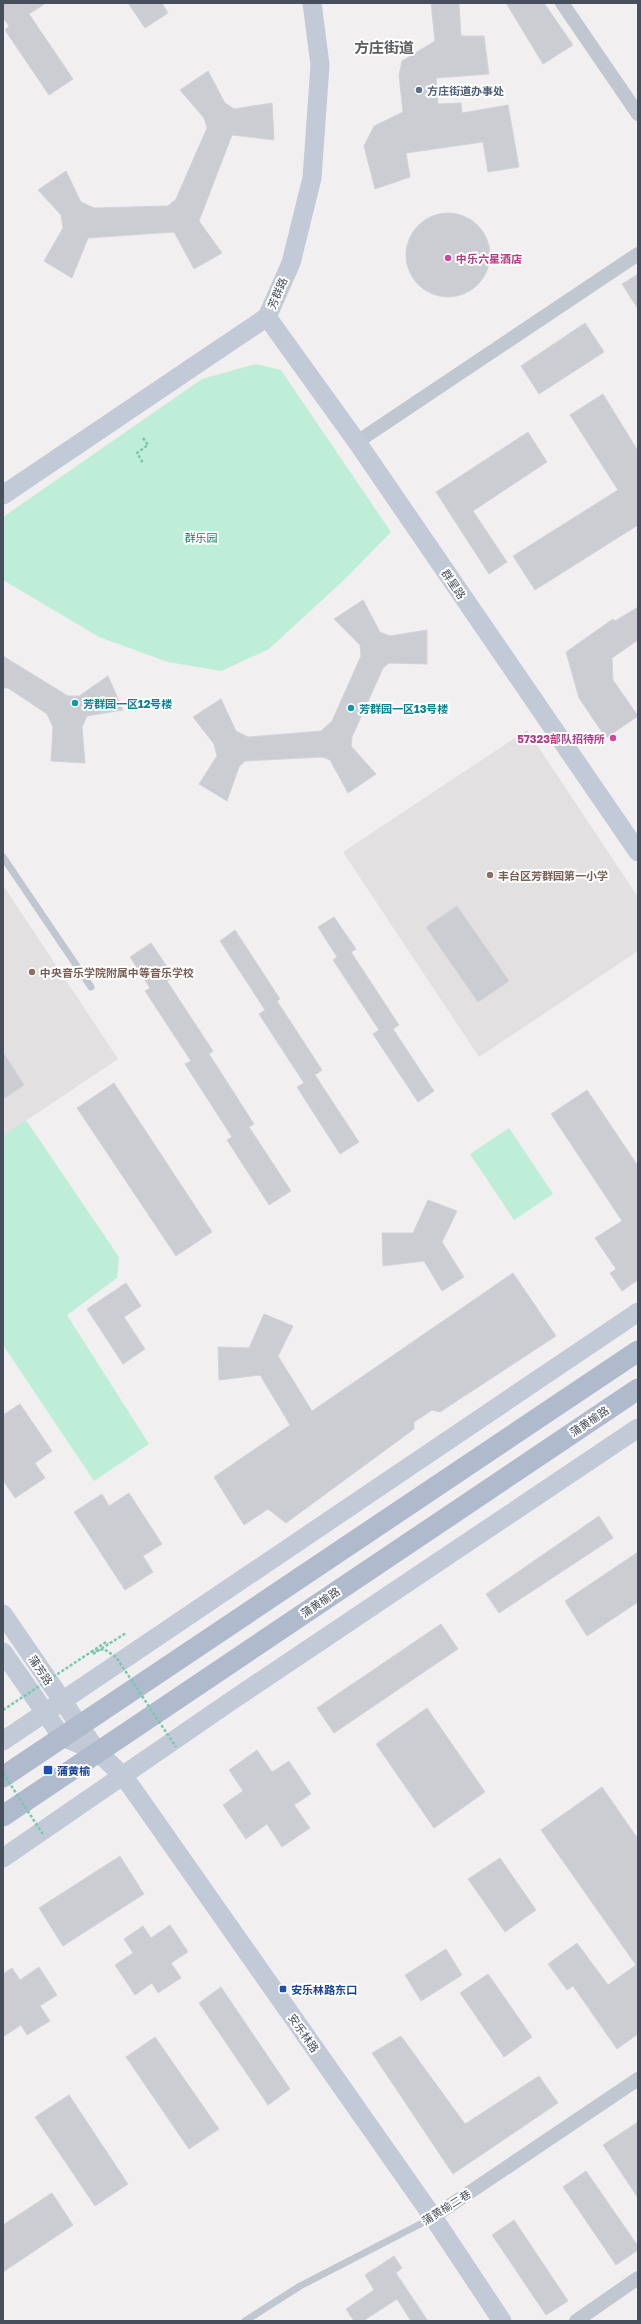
<svg xmlns="http://www.w3.org/2000/svg" width="641" height="2324" font-family="'Golos Text','Noto Sans SC',sans-serif">
  <style>
    .education { fill: #e2e0e1 }
    .green { fill: #bfeed8 }
    .building { fill: #cccdd3; stroke: #d3d4da }
    .lines { fill: none; stroke-linecap: round; stroke-linejoin: round }
    .path { stroke: #78caae; stroke-width: 2.5; stroke-dasharray: 3 2; stroke-linecap: butt }
    .lane { stroke: #c0c7d0; stroke-width: 7 }
    .street { stroke: #c0c7d0; stroke-width: 14 }
    .secondary { stroke: #c2c9d7; stroke-width: 19 }
    .primary { stroke: #afbacd; stroke-width: 21 }
    .path-bridge { stroke: #78caae; stroke-width: 2.5; stroke-dasharray: 3 2; stroke-linecap: butt }
    .service-dot { fill: #5c6f8a; stroke: #fff; stroke-width: 1.5 }
    .hotel-dot { fill: #d1479c; stroke: #fff; stroke-width: 1.5 }
    .culture-dot { fill: #0f9aa8; stroke: #fff; stroke-width: 1.5 }
    .education-dot { fill: #8d6e63; stroke: #fff; stroke-width: 1.5 }
    .transit-dot { fill: #1a4fb4; stroke: #fff; stroke-width: 1.5 }
    .labels { text-anchor: middle; dominant-baseline: central; stroke-width: 4; stroke-linejoin: round; paint-order: stroke }
    .service-label { font-size: 11px; font-weight: bold; fill: #4e5e75; stroke: #fff; text-anchor: start }
    .hotel-label { font-size: 11px; font-weight: bold; fill: #b23c85; stroke: #fff; text-anchor: start }
    .street-label { font-size: 11px; fill: #474f5c; stroke: #fff }
    .park-label { font-size: 11px; fill: #1a7b59; stroke: #fff }
    .culture-label { font-size: 11px; font-weight: bold; fill: #0d838f; stroke: #fff; text-anchor: start }
    .education-label { font-size: 11px; font-weight: bold; fill: #785e54; stroke: #fff; text-anchor: start }
    .transit-label { font-size: 11px; font-weight: bold; fill: #164399; stroke: #fff; text-anchor: start }
    .district-label { font-size: 15px; font-weight: bold; fill: #5c5e64; stroke: #fff }
  </style>
  <rect width="100%" height="100%" fill="#f1efef"/>
  <path class="education" d="M527,730L638,897V951L479,1057L343,852Z
    M3,885L118,1059L3,1136Z"/>
  <path class="green" d="M256,364L281,370L391,532L345,579L269,649L221,671L168,662L99,637L3,580V517L202,379Z
    M26,1120L119,1257L117,1278L67,1315L149,1444L94,1481L3,1345V1136Z
    M509,1128L553,1194L514,1220L470,1154Z"/>
  <path class="building" d="M3,3H46L29,14L73,79L49,95L5,30L9,26L3,17Z
    M128,3H162L168,13L145,28Z
    M431,3H459L461,36H484L489,74L436,78L438,104L461,103L462,113L508,105L519,167L488,172L483,142L406,153L410,177L375,189L364,146L374,126L403,112L399,75L402,61L435,41Z
    M506,3H544L573,45L543,64Z
    M208,71L225,103L234,109L272,103L274,140L232,135L199,221L222,253L194,269L174,232L88,238L72,278L44,261L63,228L61,215L38,190L66,171L81,202L94,208L168,206L176,199L207,128L204,118L180,90Z
    M406 255a42 42 0 1 1 84 0a42 42 0 1 1-84 0Z
    M638,274V309L622,284Z
    M585,323L604,352L539,394L521,366Z
    M603,394L638,451V525L535,590L513,556L618,490L570,415Z
    M528,432L547,462L473,511L507,562L489,574L436,492Z
    M363,600L380,632L390,636L427,630V664L389,663L383,668L352,737L351,746L376,774L348,793L330,760L323,757L245,761L239,767L227,801L199,784L217,756L214,744L193,717L221,699L236,731L248,737L321,731L332,721L361,656L360,645L334,619Z
    M638,607V640L612,658L613,680L638,716L606,738L579,698L566,652L613,619L615,621Z
    M3,656L68,696H79L108,676L123,710L87,716L82,727L85,763L51,761L53,727L47,714L8,688H3Z
    M457,906L509,981L478,1002L426,927Z
    M334,917L356,949L351,952L399,1025L393,1029L434,1091L418,1102L373,1034L379,1030L333,960L337,957L318,927Z
    M235,930L280,999L277,1001L322,1070L315,1075L359,1142L340,1154L297,1087L304,1083L259,1014L265,1010L220,941Z
    M151,943L174,977L167,981L213,1051L209,1054L254,1124L249,1127L291,1191L269,1205L227,1140L232,1137L185,1064L191,1061L145,991L150,988L130,957Z
    M3,1052L24,1085L3,1099Z
    M114,1083L212,1232L176,1256L77,1108Z
    M587,1090L638,1166V1280L622,1291L610,1273L616,1269L595,1238L622,1221L551,1114Z
    M428,1200L457,1211L442,1242L464,1277L442,1291L424,1261L383,1266L382,1233H413Z
    M513,1273L556,1336L440,1412L432,1410L414,1422V1429L286,1523L268,1509L244,1525L214,1477L290,1425L260,1375L219,1380L218,1347L249,1348L264,1314L293,1326L278,1356L312,1411Z
    M126,1283L141,1306L124,1317L145,1349L123,1364L87,1309Z
    M20,1404L52,1451L35,1463L45,1478L15,1498L3,1480V1415Z
    M129,1493L162,1544L143,1556L153,1572L125,1590L74,1512L102,1494L109,1506Z
    M599,1516L613,1538L499,1613L486,1594Z
    M638,1552V1602L587,1636L565,1601Z
    M441,1624L458,1649L334,1733L317,1708Z
    M427,1708L485,1792L434,1828L376,1744Z
    M257,1750L272,1772L289,1761L311,1794L294,1805L310,1828L282,1847L267,1824L246,1839L223,1805L243,1791L229,1770Z
    M602,1787L638,1839V2034L617,2049L573,1986L567,1990L548,1964L577,1943L608,1985L636,1965L541,1830Z
    M120,1856L144,1894L63,1946L39,1908Z
    M500,1858L536,1910L505,1932L468,1879Z
    M170,1925L188,1952L171,1963L181,1978L158,1993L152,1983L135,1995L115,1965L133,1953L124,1939L143,1926L151,1938Z
    M446,1949L462,1975L421,2001L405,1975Z
    M39,1967L57,1995L40,2006L50,2021L27,2035L21,2025L3,2037V1974L12,1968L20,1980Z
    M488,1974L532,2037L504,2057L460,1993Z
    M221,1987L290,2089L268,2105L199,2003Z
    M401,2036L465,2124L539,2076L558,2103L453,2174L372,2053Z
    M155,2037L219,2129L189,2149L126,2057Z
    M69,2095L128,2184L95,2206L35,2117Z
    M638,2122V2198L603,2145Z
    M586,2171L638,2246V2250L616,2265L563,2187Z
    M52,2193L73,2225L3,2272V2225Z
    M514,2220L568,2301L546,2315L492,2235Z
    M394,2256L402,2268L396,2273L428,2321H411L397,2299L363,2321H354L346,2309L374,2290L365,2275Z"/>
  <g class="lines">
    <path class="path" d="M143,438L148,445L137,453L143,463
      M91,1652L106,1642L108,1644
      M93,1654L126,1633"/>
    <path class="lane" d="M3,857L91,987
      M245,2321L300,2286L432,2218"/>
    <path class="street" d="M562,3L638,114
      M357,442L638,254
      M433,2217L638,2079
      M576,2321L638,2278"/>
    <path class="secondary" d="M267,317L357,442L638,852
      M3,495L267,317L291,263L312,178L320,65L312,3
      M3,1614L97,1751L123,1776L132,1788L433,2217L502,2321
      M3,1652L62,1737L97,1751
      M3,1741L638,1312
      M3,1858L234,1699L638,1428"/>
    <path class="primary" d="M3,1777L638,1351
      M3,1816L638,1389"/>
    <path class="path-bridge" d="M3,1710L91,1652L104,1649L116,1657L176,1747
      M3,1773L44,1836"/>
  </g>
  <circle class="service-dot" cx="419" cy="90" r="4"/>
  <g class="hotel-dot">
    <circle cx="448" cy="258" r="4"/>
    <circle cx="613" cy="738" r="4"/>
  </g>
  <g class="culture-dot">
    <circle cx="75" cy="703" r="4"/>
    <circle cx="351" cy="708" r="4"/>
  </g>
  <g class="education-dot">
    <circle cx="490" cy="875" r="4"/>
    <circle cx="32" cy="972" r="4"/>
  </g>
  <g class="transit-dot">
    <rect x="43" y="1765" width="10" height="10" rx="2"/>
    <rect x="279" y="1985" width="8" height="8" rx="2"/>
  </g>
  <g class="labels">
    <g class="service-label">
      <text x="427" y="90">方庄街道办事处</text>
    </g>
    <g class="hotel-label">
      <text x="456" y="258">中乐六星酒店</text>
      <text x="605" y="738" text-anchor="end">57323部队招待所</text>
    </g>
    <g class="street-label">
      <text transform="translate(277 293) rotate(-67)">芳群路</text>
      <text transform="translate(454 584) rotate(56)">群星路</text>
      <text transform="translate(589 1421) rotate(-34)">蒲黄榆路</text>
      <text transform="translate(320 1602) rotate(-34)">蒲黄榆路</text>
      <text transform="translate(41 1670) rotate(56)">蒲芳路</text>
      <text transform="translate(304 2033) rotate(55)">安乐林路</text>
      <text transform="translate(446 2207) rotate(-32)">蒲黄榆二巷</text>
    </g>
    <g class="park-label">
      <text x="201" y="537">群乐园</text>
    </g>
    <g class="culture-label">
      <text x="83" y="703">芳群园一区12号楼</text>
      <text x="359" y="708">芳群园一区13号楼</text>
    </g>
    <g class="education-label">
      <text x="498" y="875">丰台区芳群园第一小学</text>
      <text x="40" y="972">中央音乐学院附属中等音乐学校</text>
    </g>
    <g class="transit-label">
      <text x="57" y="1770">蒲黄榆</text>
      <text x="291" y="1989">安乐林路东口</text>
    </g>
    <g class="district-label">
      <text x="384" y="47">方庄街道</text>
    </g>
  </g>
  <rect width="641" height="2324" fill="none" stroke="#474f5c" stroke-width="8"/>
</svg>
